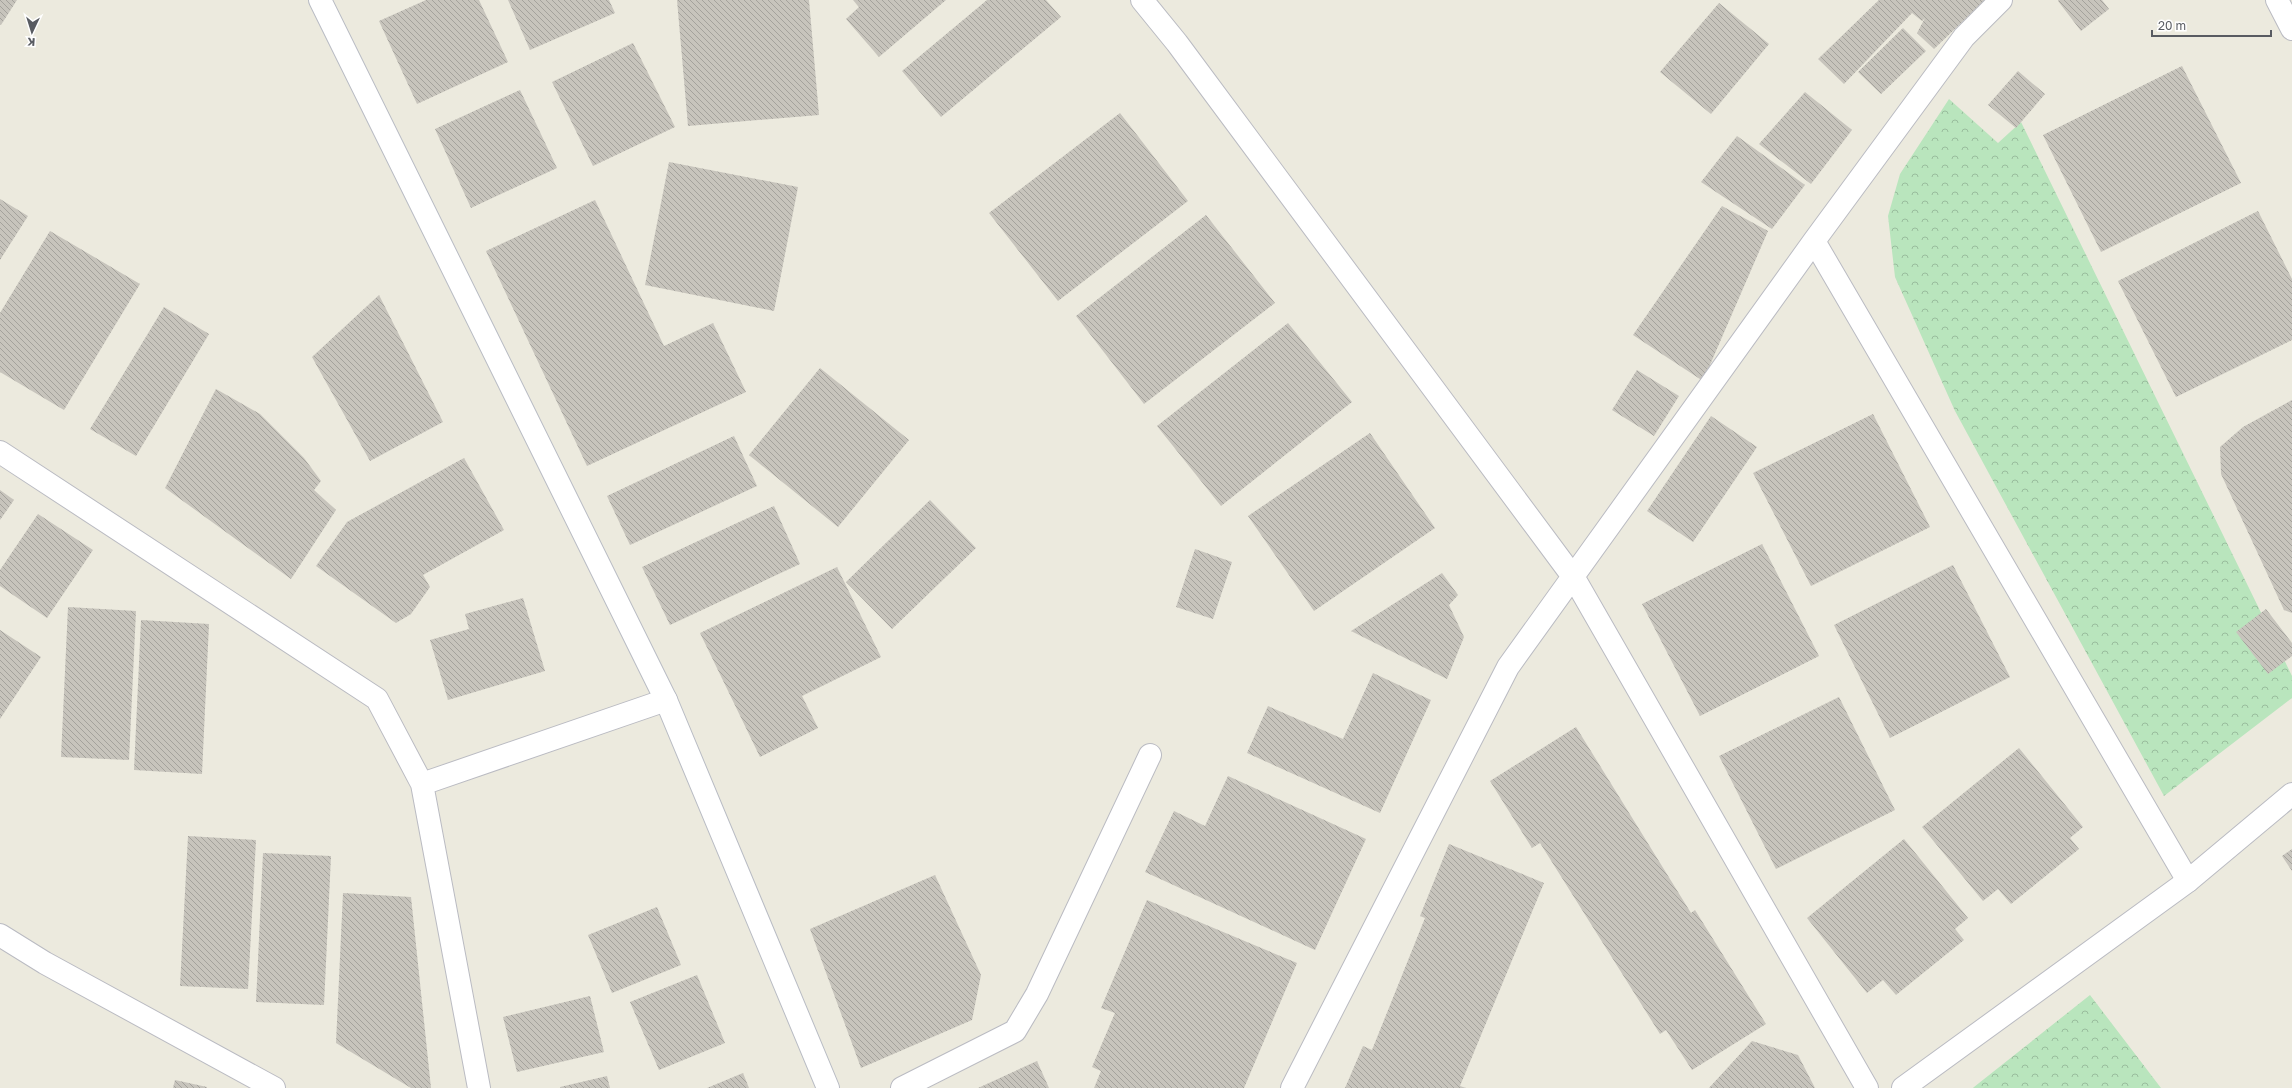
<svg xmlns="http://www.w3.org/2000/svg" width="2292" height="1088" font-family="'Golos Text',sans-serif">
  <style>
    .forest { fill: url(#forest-crowns) }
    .building { fill: url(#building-back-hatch) }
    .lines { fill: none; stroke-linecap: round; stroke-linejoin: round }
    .minor-casing { stroke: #babbc2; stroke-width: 24 }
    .tertiary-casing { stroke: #babbc2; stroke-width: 24 }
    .secondary-casing { stroke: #b9bcc4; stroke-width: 24 }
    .minor { stroke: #fff; stroke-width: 22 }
    .tertiary { stroke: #fff; stroke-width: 22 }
    .secondary { stroke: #fff; stroke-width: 22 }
  </style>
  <defs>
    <pattern id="forest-crowns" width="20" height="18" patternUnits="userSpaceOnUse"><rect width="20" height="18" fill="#b9e5bd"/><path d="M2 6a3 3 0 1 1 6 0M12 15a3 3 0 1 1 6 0" fill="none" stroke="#99bd9d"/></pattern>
    <pattern id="building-back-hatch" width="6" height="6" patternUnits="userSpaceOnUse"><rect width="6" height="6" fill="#c7c4bc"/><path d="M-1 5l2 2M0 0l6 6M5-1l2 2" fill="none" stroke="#a4a29c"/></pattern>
  </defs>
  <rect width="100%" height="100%" fill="#eceade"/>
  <path class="forest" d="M1949,99L1998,143L2021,122L2292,676V698L2164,796L1955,411L1895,277L1888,216L1900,174Z
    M2090,995L2161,1088H1973L1974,1087Z"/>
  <path class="building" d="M0,0H17L1,25L0,24Z
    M426,0H479L508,62L417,104L379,21Z
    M508,0H609L615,13L530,50Z
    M677,0H809L819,115L688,126Z
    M853,0H946L879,57L846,19L859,7Z
    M987,0H1046L1061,17L941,117L902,71Z
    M1879,0H1985L1934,49L1917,33L1925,18L1922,21L1912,13L1844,84L1818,59Z
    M2059,0H2102L2109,9L2081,31L2058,1Z
    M1719,3L1769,44L1711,114L1660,72Z
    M1903,28L1926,51L1881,94L1858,72Z
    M633,43L675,127L593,166L552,82Z
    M2182,66L2241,183L2101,252L2043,135Z
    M2018,71L2045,94L2016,128L1988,105Z
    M520,90L557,168L471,208L435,129Z
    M1805,92L1852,130L1811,184L1759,144Z
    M1120,113L1188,201L1058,301L989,213Z
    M1737,136L1805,185L1772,229L1701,182Z
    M669,162L798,187L774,311L645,285Z
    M0,199L28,216L0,260Z
    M595,200L664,346L713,323L746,392L587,466L486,251Z
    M1722,206L1768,231L1703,381L1633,335Z
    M2258,211L2292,279V340L2176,397L2118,281Z
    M1206,215L1275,303L1144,404L1076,316Z
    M50,231L140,284L64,410L0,372V313Z
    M379,295L443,422L370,461L312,357Z
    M164,307L209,334L136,456L90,429Z
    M1288,323L1352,402L1221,506L1157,426Z
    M820,368L909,440L838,527L749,455Z
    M1637,370L1679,396L1654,436L1612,410Z
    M216,389L260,414L304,458L321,481L314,490L336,510L291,579L165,488Z
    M2292,400V613L2284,610L2221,474L2220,447L2243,427Z
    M1873,414L1930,527L1811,586L1753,473Z
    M1711,416L1757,447L1693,542L1647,511Z
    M1370,433L1435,528L1314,611L1248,516Z
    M734,436L757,486L630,545L607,496Z
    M464,458L504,530L423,575L430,587L411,614L396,623L316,566L347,522Z
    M0,490L14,500L0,520Z
    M930,500L976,548L892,629L846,582Z
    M774,506L800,564L670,625L642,567Z
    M38,514L93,550L47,618L0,586V570Z
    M1762,544L1819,656L1700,716L1642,604Z
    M1195,549L1232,562L1213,619L1176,607Z
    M1953,565L2010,677L1890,738L1834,625Z
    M837,567L881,657L802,696L818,728L760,757L700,633Z
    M1442,573L1458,595L1449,605L1464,637L1447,679L1351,631Z
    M523,598L545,671L448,700L430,640L469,629L465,614Z
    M68,607L136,611L129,760L61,757Z
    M2266,609L2292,643V656L2268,674L2236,632Z
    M141,620L209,624L202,774L134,770Z
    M0,630L41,657L0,719Z
    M1373,673L1431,700L1380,813L1247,753L1268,706L1343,739Z
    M1839,697L1895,810L1776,869L1719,756Z
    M1576,727L1691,913L1695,910L1766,1024L1692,1070L1666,1030L1660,1034L1540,843L1532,848L1490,781Z
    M2019,748L2083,827L2070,838L2079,849L2011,904L1998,889L1983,901L1922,827Z
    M1228,776L1366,839L1315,950L1145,872L1174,811L1205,826Z
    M188,836L256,840L248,989L180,986Z
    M1904,839L1968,918L1955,929L1964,940L1896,995L1883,980L1867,993L1807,918Z
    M1449,844L1544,883L1460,1086L1466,1088H1345L1363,1046L1372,1050L1425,918L1420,916Z
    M2292,849V871L2282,856Z
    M263,853L331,856L324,1005L256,1002Z
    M935,875L981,975L972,1020L861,1068L810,929Z
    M343,893L411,897L431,1088H411L336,1043Z
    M1147,900L1297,963L1244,1088H1094L1101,1071L1092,1067L1115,1013L1101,1008Z
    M657,907L681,965L612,993L588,935Z
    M697,975L725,1043L659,1070L630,1002Z
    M590,996L604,1052L517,1072L503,1017Z
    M1752,1041L1798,1055L1815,1088H1709Z
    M1037,1061L1049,1088H978Z
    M743,1073L749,1088H707Z
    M607,1076L610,1088H560V1087Z
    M175,1080L207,1087V1088H173Z"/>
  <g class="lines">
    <g class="minor-casing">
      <path id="minor" d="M1142,0L1177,43L1574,578L1867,1088
        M1814,241L2188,881
        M0,452L377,699L422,784L479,1088
        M422,784L666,700
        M0,935L45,963L274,1088
        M902,1088L1015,1031L1037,994L1150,755
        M1292,1088L1508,667L1814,241L1964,37L2001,0"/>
    </g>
    <g class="tertiary-casing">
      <path id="tertiary" d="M2277,0L2292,29
        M1903,1088L2188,881L2292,794"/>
    </g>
    <g class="secondary-casing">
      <path id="secondary" d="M320,0L666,700L828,1088"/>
    </g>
    <use href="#minor" class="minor"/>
    <use href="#tertiary" class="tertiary"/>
    <use href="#secondary" class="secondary"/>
  </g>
  <g transform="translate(32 32) rotate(184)" stroke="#ffffff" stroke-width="3" paint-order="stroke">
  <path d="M0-3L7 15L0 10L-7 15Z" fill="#585b61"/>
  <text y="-6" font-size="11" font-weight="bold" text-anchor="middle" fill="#585b61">K</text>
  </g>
  <path d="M2152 30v6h119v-6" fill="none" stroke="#585b61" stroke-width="2"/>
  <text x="2158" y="30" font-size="12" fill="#585b61" stroke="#ffffff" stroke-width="3" paint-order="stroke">20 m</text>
</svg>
